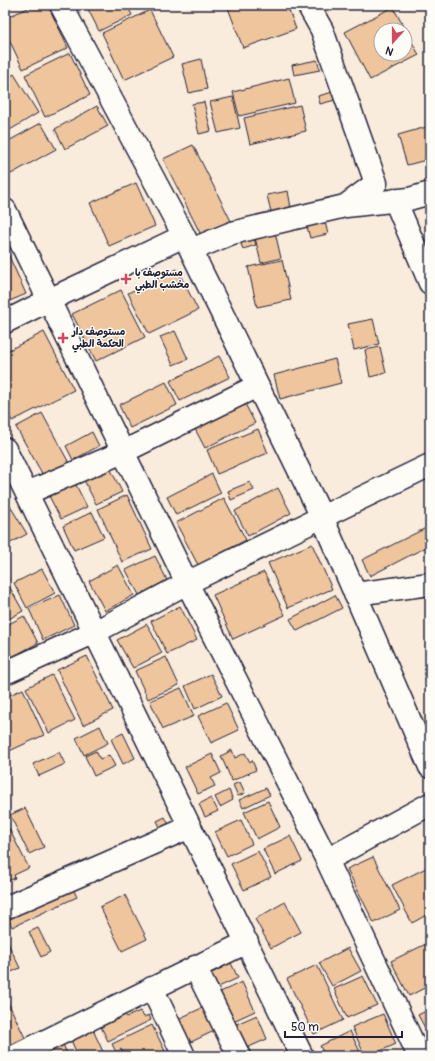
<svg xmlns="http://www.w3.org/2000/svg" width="435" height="1061" font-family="Pangolin,'Playpen Sans Arabic',sans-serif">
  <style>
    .building { fill: #efc59e; stroke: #22223b; fill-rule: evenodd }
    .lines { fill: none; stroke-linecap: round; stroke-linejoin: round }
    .minor-casing { stroke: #22223b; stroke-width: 25 }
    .minor { stroke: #fdfcf7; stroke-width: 22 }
    .poi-dot { fill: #d1495b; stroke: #fdfcf7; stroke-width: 1.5 }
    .labels { text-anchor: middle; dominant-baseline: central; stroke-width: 3; stroke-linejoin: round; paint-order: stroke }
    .poi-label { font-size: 10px; font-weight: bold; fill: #22223b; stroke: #fdfcf7; text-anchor: start }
  </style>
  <rect width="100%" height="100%" fill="#f9ecdc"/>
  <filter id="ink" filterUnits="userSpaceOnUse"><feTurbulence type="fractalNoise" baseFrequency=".025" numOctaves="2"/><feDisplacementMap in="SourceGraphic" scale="8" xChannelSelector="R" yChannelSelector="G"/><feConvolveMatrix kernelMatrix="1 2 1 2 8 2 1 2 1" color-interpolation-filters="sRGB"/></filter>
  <g filter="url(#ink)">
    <path class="building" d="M35,5H48L68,48L23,69L5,31V18Z
      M86,5H127L132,15L99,31Z
      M227,5H287L296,29L243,48Z
      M393,7L419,55L370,80L345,32ZM381,30H405V54H381Z
      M150,10L173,57L124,80L102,33Z
      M70,53L90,95L45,117L25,75Z
      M5,58L10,69L5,71Z
      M201,59L207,89L189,93L182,64Z
      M317,60L320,70L294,75L292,65Z
      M14,74L38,113L5,133V80Z
      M289,78L295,103L239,116L233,92Z
      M337,91L339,99L320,104L318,96Z
      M233,97L240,128L218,133L210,102Z
      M204,102L211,131L199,134L192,104Z
      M300,105L306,131L250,144L244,118Z
      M97,106L108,126L65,149L55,129Z
      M41,123L56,149L11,174L5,164V143Z
      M430,126V159L407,165L398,135Z
      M193,145L232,223L202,237L163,159Z
      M136,183L155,226L109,246L90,203Z
      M288,191L291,208L271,212L267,195Z
      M324,218L328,234L310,238L306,223Z
      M274,228L281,258L261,263L254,233Z
      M253,235L256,245L243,249L239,239Z
      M5,247L26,294L5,303Z
      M282,260L291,300L257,307L248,267Z
      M177,269L198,310L149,334L128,293Z
      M121,290L145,337L96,361L72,314Z
      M373,319L379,344L354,350L348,324Z
      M175,331L188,359L173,365L160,337Z
      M44,332L74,390L12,421L5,407V352Z
      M380,347L386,373L370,377L365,350Z
      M219,356L230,377L180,401L170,381Z
      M335,359L341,383L280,399L274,375Z
      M166,382L177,405L130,428L119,405Z
      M245,404L255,423L205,448L195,429Z
      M42,413L69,463L44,477L16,427Z
      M258,429L268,453L217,474L207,450Z
      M92,432L99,446L73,460L66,446Z
      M108,464L122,492L96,504L82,476Z
      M212,474L221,493L176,515L167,497Z
      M74,481L87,507L61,519L48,494Z
      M250,482L254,490L231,500L228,491Z
      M5,487L10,498L5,500Z
      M278,488L291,513L248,536L235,511Z
      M127,495L152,549L122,562L98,509Z
      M224,498L246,540L198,565L176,523Z
      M10,506L27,534L5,546V509Z
      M92,512L104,537L74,550L63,526Z
      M430,526V545L370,576L362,560Z
      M312,544L332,589L288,608L268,563Z
      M155,556L167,580L139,595L126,570Z
      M118,565L134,595L105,611L89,581Z
      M42,569L55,593L27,608L14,583Z
      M5,571L9,580L5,582Z
      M264,572L285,615L233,639L213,595Z
      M9,586L23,611L5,621V588Z
      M60,595L74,625L43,640L29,609Z
      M335,595L342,608L297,631L290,619Z
      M180,606L197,640L167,654L151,621Z
      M24,616L38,643L12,657L5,644V626Z
      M147,624L162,653L133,668L117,640Z
      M87,656L113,710L83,725L57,670Z
      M166,657L179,685L148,699L135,671Z
      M211,674L222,696L195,709L185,686Z
      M52,675L75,720L49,733L26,688Z
      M181,688L194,716L163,729L150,701Z
      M23,689L44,735L5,753V697Z
      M226,703L239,730L211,743L198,716Z
      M100,726L108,743L84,755L76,738Z
      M123,733L135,758L123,764L111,739Z
      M232,750L235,758L245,753L250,762L252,760L256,770L232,781L221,756Z
      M96,751L100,759L109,755L115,766L94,776L85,756Z
      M59,752L65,764L39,776L33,764Z
      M212,754L221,773L211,778L215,786L198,794L185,767Z
      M240,782L245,793L238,796L233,785Z
      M266,788L270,795L243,808L239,800Z
      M229,790L233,800L220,807L215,797Z
      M211,798L218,811L205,817L199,804Z
      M268,801L280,827L257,839L244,812Z
      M25,808L44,847L29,854L10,815Z
      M165,817L170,827L162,831L157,821Z
      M241,820L252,844L227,856L215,832Z
      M5,821L29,868L14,875L15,878L5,882Z
      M290,836L302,861L275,874L263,849Z
      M258,851L271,877L244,890L231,864Z
      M373,857L400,910L374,923L347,869Z
      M430,866V913L412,923L392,885Z
      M71,885L77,897L12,927L7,916Z
      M125,895L147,939L122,951L100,907Z
      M285,902L301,932L271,948L255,919Z
      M38,928L50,952L41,957L29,932Z
      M5,937L20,968L5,975Z
      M430,942V985L409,996L391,961Z
      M348,948L361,971L332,986L319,963Z
      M231,963L238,978L212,990L206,976Z
      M317,965L343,1020L314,1034L287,979Z
      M363,976L377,1005L347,1018L334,989Z
      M242,982L255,1011L229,1023L216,994Z
      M5,996L27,1042L5,1053Z
      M204,1007L216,1030L189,1043L178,1019Z
      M430,1009V1037L418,1015Z
      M140,1011L144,1017L149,1015L151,1020L108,1041L101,1027L125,1015L127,1017Z
      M383,1014L396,1044L369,1056H365L352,1027Z
      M257,1015L267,1039L242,1050L232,1026Z
      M152,1025L165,1051L155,1056H124L121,1049L116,1052L112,1044Z
      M93,1030L105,1056H78L71,1040Z
      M350,1031L362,1056H325L320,1046Z
      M62,1042L68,1056H33Z"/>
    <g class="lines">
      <g class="minor-casing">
        <path id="minor" d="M61,5L184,236L322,517L430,767
          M395,200L430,283
          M346,206L409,199L430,193
          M5,210L187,583L327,860L419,1056
          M191,250L232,233L345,206L376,183L322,30L308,5
          M5,322L49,300L184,236
          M5,449L302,1056
          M27,493L123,452L257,386
          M355,594L430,584
          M5,673L95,632L187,583L322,517L430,465
          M327,860L430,804
          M5,908L190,827
          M195,967L239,1056
          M152,988L184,1056
          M15,1056L247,942"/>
      </g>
      <use href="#minor" class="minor"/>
    </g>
  </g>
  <g class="poi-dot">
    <path d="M124 273h4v4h4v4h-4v4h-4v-4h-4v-4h4z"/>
    <path d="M61 332h4v4h4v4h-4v4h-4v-4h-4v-4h4z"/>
  </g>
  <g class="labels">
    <g class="poi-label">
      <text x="135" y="273">مستوصف با<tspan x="135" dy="12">مخشب الطبي</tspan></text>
      <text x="72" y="332">مستوصف دار<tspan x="72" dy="12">الحكمة الطبي</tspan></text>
    </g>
  </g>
  <rect width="435" height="1061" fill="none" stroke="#fdfcf7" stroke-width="20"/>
  <rect x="10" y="10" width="415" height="1041" fill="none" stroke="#22223b" stroke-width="1.5" filter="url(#ink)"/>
  <g transform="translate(393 42) rotate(201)"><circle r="19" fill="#fdfcf7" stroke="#a5a5ac"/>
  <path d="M0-3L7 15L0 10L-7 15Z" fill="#d1495b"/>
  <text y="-6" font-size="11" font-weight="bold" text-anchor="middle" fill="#22223b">N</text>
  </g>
  <path d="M285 1031v6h117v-6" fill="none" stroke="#22223b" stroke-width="2"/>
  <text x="291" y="1031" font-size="12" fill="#22223b" stroke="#fdfcf7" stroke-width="3" paint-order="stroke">50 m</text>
</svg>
